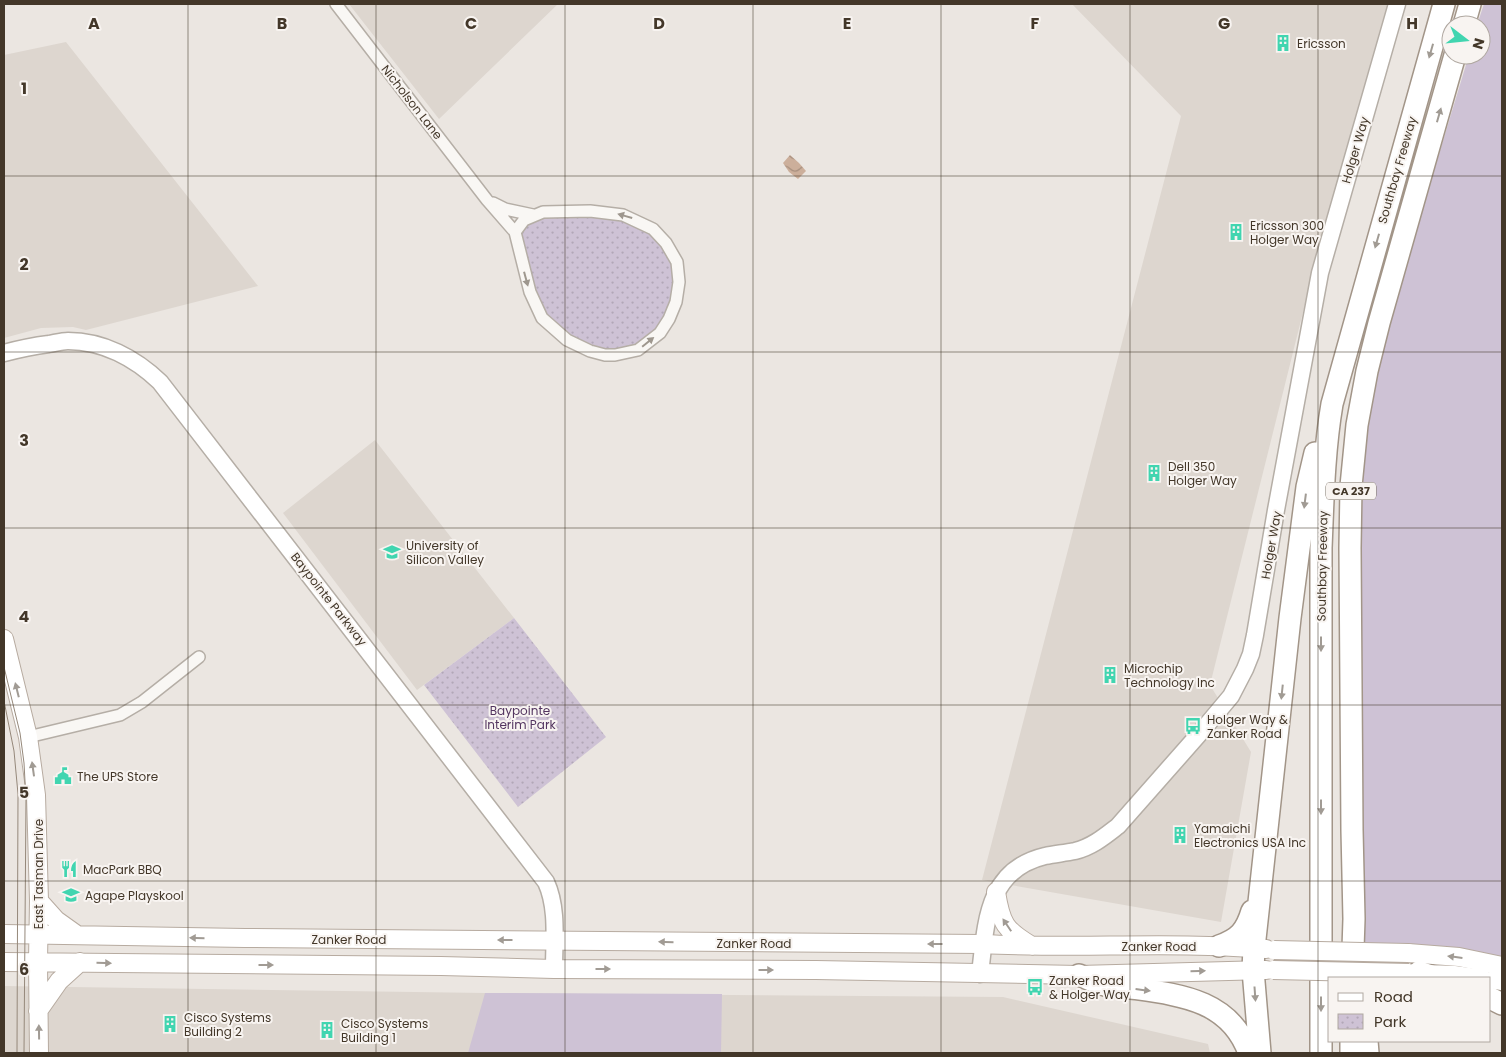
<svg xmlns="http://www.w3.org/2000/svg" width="1506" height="1057" font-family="Poppins,sans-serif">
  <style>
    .built { fill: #ddd6cf }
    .grass { fill: #cec2d5 }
    .park { fill: url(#park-dots) }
    .water { fill: url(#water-waves) }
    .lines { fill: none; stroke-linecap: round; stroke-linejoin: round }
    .street-casing { stroke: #b5aea6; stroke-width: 14 }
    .secondary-casing { stroke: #b5aea6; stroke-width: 19 }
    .primary-casing { stroke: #b7aba0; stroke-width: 20 }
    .highway-casing { stroke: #a29588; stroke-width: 24 }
    .street { stroke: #f9f7f4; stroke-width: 11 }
    .secondary { stroke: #fff; stroke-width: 16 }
    .primary { stroke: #fff; stroke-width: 18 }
    .highway { stroke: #fff; stroke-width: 21 }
    .tram { stroke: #95887a; stroke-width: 1 }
    .primary-bridge-casing { stroke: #b7aba0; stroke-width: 20; stroke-linecap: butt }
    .primary-bridge { stroke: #fff; stroke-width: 18 }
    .oneway { fill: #a19b94 }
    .oneway2 { fill: #9e978e }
    .grid { fill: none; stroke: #433729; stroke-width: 1; stroke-opacity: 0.55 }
    .labels { text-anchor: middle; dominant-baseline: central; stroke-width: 4; stroke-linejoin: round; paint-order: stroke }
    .shield { fill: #f8f4f1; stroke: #797065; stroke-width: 1 }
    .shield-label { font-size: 11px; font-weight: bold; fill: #433729 }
    .poi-label { font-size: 12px; fill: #433729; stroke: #f8f4f1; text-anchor: start }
    .street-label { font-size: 12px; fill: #433729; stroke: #f8f4f1 }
    .park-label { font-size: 12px; fill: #533560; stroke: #f8f4f1 }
    .grid-label { font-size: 16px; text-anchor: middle; font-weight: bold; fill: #433729; stroke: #f8f4f1; stroke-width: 4; stroke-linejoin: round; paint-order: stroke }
  </style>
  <defs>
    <pattern id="park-dots" width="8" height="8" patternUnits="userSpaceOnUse" patternTransform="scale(1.25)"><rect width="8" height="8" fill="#cec2d5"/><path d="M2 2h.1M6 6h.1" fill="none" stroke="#b2a7b7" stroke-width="1.8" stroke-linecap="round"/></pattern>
    <pattern id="water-waves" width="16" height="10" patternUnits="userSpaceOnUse" patternTransform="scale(1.25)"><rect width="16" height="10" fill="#ccaf9b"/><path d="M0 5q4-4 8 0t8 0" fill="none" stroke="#a78f7e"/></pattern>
  </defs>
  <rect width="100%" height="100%" fill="#ebe6e1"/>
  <path class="built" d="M349,4H558L439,119Z
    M1072,4H1390L1315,264L1210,685L1251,752L1221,922L982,880L1181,116Z
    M66,42L258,286L86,330L73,327L41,328L4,338V55Z
    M375,440L514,618L417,690L283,513Z
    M4,986L485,993L1003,997L1208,1044L1210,1053H4Z"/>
  <path class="grass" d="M1484,4H1502V960L1354,945L1357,425L1469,55H1481V25H1477Z
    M485,993L722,994L721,1053H468Z"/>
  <path class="park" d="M590,215L623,219L651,232L662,245L674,264L675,282L673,302L656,331L636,347L605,351L569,338L545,316L534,292L518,234L526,222L546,216Z
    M514,618L606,737L518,807L424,685Z"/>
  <path class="water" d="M790,155L799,163L806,171L798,179L789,172L783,163Z"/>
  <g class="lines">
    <g class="street-casing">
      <path id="street" d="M336,4L487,200L515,232L530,292L542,318L567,340L590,351L605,355H615L638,350L660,333L669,319L676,302L679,282L677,262L666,243L653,229L623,215L590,211L543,212L524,220L515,232
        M493,203L505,209L533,215
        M28,737L120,715L142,702L199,657"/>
    </g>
    <g class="secondary-casing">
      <path id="secondary" d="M4,353C19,349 33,346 49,344C55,343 62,341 68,341C103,341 135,358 160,382L546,882C558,908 554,940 554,969
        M1424,973L1454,974L1483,978
        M980,974C986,924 986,870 1045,856C1055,854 1065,853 1075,851C1092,847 1105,836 1118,826L1200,733L1231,696L1245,669L1251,654L1255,635L1276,510L1320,273L1397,4
        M1490,980L1502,982"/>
    </g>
    <g class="primary-casing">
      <path id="primary" d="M4,639L28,737L36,795L39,901L38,962L39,1053
        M996,892C1001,924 1005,930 1032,946
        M39,901L56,920L77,935
        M4,934L245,938L983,944C1077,949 1172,941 1266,949
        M1408,953L1459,957L1502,966
        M4,962L441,966L554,969L816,970L1079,975L1266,970
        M38,1011L59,981L80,962"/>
    </g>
    <g class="highway-casing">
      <path id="highway" d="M1464,25L1470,4
        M1219,946C1239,939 1246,931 1252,911
        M1419,972L1437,978
        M1079,975C1087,978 1096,983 1105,985C1113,987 1123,987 1131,988C1181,995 1230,1000 1249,1053
        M1352,978L1354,919L1352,830L1350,548L1351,486L1357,425L1367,371L1379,323L1455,55
        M1490,998L1502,1004
        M1367,1041L1368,1053
        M1260,1053L1253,970L1254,948L1290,618L1307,487L1315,453
        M1321,1053V548C1323,500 1324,451 1332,404L1444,4
        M1351,1053V1041"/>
    </g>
    <use href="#street" class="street"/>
    <use href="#secondary" class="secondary"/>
    <use href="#primary" class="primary"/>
    <use href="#highway" class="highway"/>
    <path class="tram" d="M4,667L20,733L24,763L26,800L24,1053
      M4,701L14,751L18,794L17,1053"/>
    <g class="primary-bridge-casing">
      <path id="primary-bridge" d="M1274,950L1408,953
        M1273,970L1409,973"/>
    </g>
    <use href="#primary-bridge" class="primary-bridge"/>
  </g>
  <defs><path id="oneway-solid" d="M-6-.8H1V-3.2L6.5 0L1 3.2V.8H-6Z" transform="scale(1.25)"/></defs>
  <g class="oneway">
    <use href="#oneway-solid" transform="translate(1431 51) rotate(106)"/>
    <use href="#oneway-solid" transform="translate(1439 115) rotate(-74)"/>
    <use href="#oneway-solid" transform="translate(1377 241) rotate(106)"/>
    <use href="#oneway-solid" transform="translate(1305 501) rotate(97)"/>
    <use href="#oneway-solid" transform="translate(1321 644) rotate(90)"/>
    <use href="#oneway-solid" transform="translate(17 690) rotate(-104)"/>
    <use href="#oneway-solid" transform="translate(1282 692) rotate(96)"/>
    <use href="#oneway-solid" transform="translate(33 769) rotate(-98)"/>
    <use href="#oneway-solid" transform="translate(1321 807) rotate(90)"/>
    <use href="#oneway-solid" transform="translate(1007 925) rotate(-124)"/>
    <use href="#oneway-solid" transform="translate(197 938) rotate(-179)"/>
    <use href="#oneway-solid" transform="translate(505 940) rotate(-180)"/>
    <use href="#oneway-solid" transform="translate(666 942) rotate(-179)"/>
    <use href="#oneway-solid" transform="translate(935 944) rotate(-180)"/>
    <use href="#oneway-solid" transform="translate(1455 957) rotate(-173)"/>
    <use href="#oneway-solid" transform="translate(104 963) rotate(1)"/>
    <use href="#oneway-solid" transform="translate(266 965)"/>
    <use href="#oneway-solid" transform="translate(603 969)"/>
    <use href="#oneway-solid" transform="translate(766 970)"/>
    <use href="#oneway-solid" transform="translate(1198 971) rotate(-1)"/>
    <use href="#oneway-solid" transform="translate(1143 990) rotate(7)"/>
    <use href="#oneway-solid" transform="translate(1255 994) rotate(86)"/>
    <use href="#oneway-solid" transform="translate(1321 1004) rotate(90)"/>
    <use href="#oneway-solid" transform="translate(39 1032) rotate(-91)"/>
  </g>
  <g class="oneway2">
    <use href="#oneway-solid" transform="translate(625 216) rotate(-164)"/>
    <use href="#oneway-solid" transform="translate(526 279) rotate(75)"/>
    <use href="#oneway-solid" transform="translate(648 342) rotate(-39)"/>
  </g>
  <path class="grid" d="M188,4V1053M376,4V1053M565,4V1053M753,4V1053M941,4V1053M1130,4V1053M1318,4V1053M4,176H1502M4,352H1502M4,528H1502M4,705H1502M4,881H1502"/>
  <defs>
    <g id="building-bare" transform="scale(1.35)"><path d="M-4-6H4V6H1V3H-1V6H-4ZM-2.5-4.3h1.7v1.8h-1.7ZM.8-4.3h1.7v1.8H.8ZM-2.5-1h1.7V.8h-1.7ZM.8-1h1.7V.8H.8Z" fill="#41d5b0" stroke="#f8f4f1" stroke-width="2.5" paint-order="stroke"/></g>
    <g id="university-bare" transform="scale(1.35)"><path d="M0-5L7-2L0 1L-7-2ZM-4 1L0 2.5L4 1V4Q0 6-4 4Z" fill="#41d5b0" stroke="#f8f4f1" stroke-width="2.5" paint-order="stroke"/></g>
    <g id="bus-bare" transform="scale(1.35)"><path d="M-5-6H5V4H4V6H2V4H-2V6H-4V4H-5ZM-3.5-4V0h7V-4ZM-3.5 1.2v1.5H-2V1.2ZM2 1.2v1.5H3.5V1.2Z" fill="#41d5b0" stroke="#f8f4f1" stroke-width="2.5" paint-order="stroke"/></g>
    <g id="civic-bare" transform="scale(1.35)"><path d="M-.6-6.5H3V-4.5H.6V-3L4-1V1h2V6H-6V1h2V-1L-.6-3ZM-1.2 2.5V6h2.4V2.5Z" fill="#41d5b0" stroke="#f8f4f1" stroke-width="2.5" paint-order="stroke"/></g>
    <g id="restaurant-bare" transform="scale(1.35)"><path d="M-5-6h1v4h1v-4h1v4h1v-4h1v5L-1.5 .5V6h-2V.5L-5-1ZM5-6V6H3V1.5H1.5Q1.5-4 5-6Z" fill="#41d5b0" stroke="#f8f4f1" stroke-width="2.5" paint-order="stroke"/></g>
    <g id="school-bare" transform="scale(1.35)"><path d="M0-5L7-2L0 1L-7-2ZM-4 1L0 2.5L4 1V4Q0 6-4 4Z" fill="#41d5b0" stroke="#f8f4f1" stroke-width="2.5" paint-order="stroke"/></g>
  </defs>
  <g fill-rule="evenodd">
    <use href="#building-bare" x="1283" y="43"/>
    <use href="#building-bare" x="1236" y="232"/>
    <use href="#building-bare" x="1154" y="473"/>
    <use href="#university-bare" x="392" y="552"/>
    <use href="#building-bare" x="1110" y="675"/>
    <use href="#bus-bare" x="1193" y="726"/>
    <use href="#civic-bare" x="63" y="776"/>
    <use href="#building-bare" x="1180" y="835"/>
    <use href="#restaurant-bare" x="69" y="869"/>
    <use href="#school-bare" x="71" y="895"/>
    <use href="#bus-bare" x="1035" y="987"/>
    <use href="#building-bare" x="170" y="1024"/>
    <use href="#building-bare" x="327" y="1030"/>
  </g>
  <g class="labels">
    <rect class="shield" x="1326" y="482.5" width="50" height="17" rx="4"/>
    <g class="shield-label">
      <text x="1351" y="491">CA 237</text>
    </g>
    <g class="poi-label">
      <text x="1297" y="43">Ericsson</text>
      <text x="1250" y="225">Ericsson 300<tspan x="1250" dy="14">Holger Way</tspan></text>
      <text x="1168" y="466">Dell 350<tspan x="1168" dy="14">Holger Way</tspan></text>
      <text x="406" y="545">University of<tspan x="406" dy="14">Silicon Valley</tspan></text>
      <text x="1124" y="668">Microchip<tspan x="1124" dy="14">Technology Inc</tspan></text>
      <text x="1207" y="719">Holger Way &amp;<tspan x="1207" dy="14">Zanker Road</tspan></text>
      <text x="77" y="776">The UPS Store</text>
      <text x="1194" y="828">Yamaichi<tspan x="1194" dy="14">Electronics USA Inc</tspan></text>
      <text x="83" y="869">MacPark BBQ</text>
      <text x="85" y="895">Agape Playskool</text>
      <text x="1049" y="980">Zanker Road<tspan x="1049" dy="14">&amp; Holger Way</tspan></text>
      <text x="184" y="1017">Cisco Systems<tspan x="184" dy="14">Building 2</tspan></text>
      <text x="341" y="1023">Cisco Systems<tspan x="341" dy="14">Building 1</tspan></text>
    </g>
    <g class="street-label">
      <text transform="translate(412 102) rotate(52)">Nicholson Lane</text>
      <text transform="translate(1355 150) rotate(-74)">Holger Way</text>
      <text transform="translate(1397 170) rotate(-74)">Southbay Freeway</text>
      <text transform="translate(1271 545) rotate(-80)">Holger Way</text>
      <text transform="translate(1322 566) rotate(-89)">Southbay Freeway</text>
      <text transform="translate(329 599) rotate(52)">Baypointe Parkway</text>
      <text transform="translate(38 874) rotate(-90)">East Tasman Drive</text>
      <text x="349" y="939">Zanker Road</text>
      <text x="754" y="943">Zanker Road</text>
      <text x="1159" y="946">Zanker Road</text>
    </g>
    <g class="park-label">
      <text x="520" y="710">Baypointe<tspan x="520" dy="14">Interim Park</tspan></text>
    </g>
  </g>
  <g class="grid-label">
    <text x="94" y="29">A</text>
    <text x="282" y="29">B</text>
    <text x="471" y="29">C</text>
    <text x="659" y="29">D</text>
    <text x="847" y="29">E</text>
    <text x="1035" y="29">F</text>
    <text x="1224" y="29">G</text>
    <text x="1412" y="29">H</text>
    <text x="24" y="94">1</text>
    <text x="24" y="270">2</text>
    <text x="24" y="446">3</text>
    <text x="24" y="622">4</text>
    <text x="24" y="798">5</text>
    <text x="24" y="975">6</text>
  </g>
  <rect width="1506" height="1057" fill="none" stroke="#433729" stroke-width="10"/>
  <rect x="1328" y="977" width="162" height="65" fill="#f8f4f1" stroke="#b0a8a1"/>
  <rect x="1338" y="993" width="25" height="8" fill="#ffffff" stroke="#b0a8a1"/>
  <text x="1374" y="1002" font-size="15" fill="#433729">Road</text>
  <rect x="1338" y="1014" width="25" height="15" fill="url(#park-dots)" stroke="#b0a8a1"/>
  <text x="1374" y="1027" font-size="15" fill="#433729">Park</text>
  <g transform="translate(1466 40) rotate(106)"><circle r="24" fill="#f8f4f1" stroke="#b0a8a1"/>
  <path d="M0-4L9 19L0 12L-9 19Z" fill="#41d5b0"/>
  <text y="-8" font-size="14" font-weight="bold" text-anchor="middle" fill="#433729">N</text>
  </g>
</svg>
